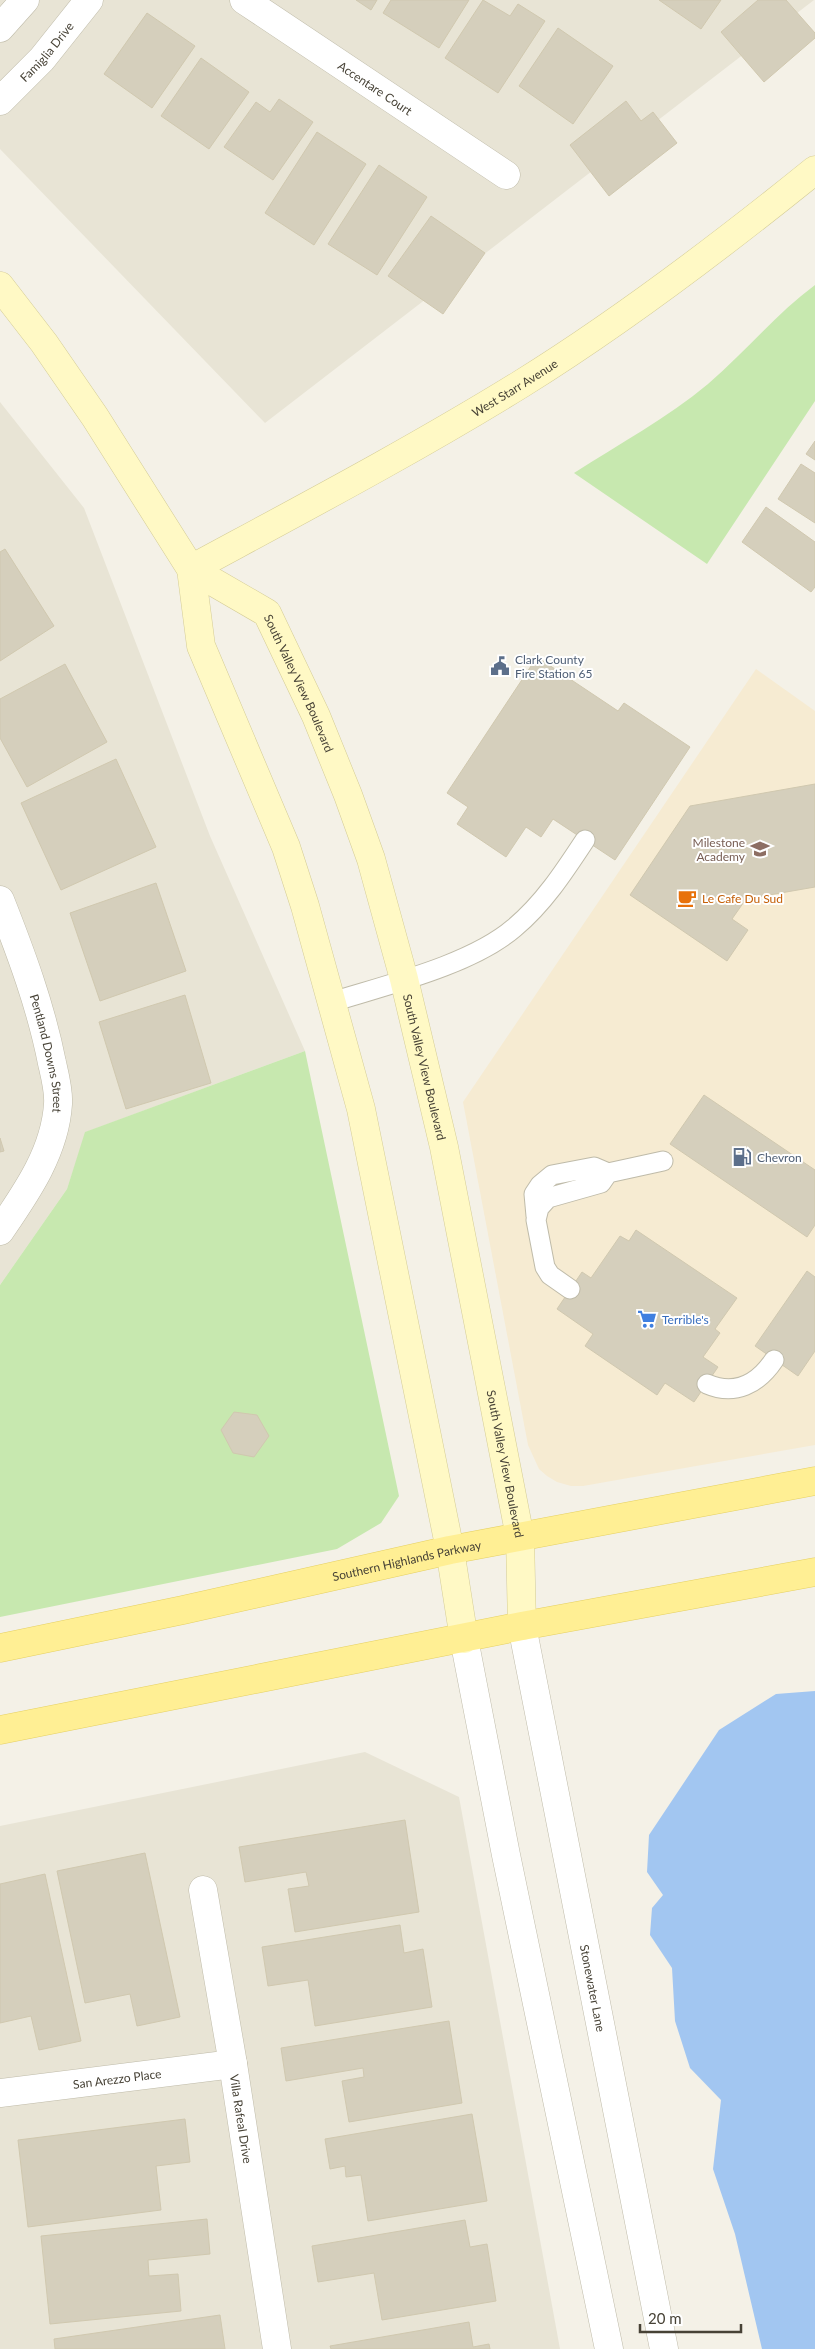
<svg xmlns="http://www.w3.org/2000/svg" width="815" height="2349" font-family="Lato,sans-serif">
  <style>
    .residential { fill: #e8e4d5 }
    .commercial { fill: #f6ebd2 }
    .green { fill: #c7e8af }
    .water { fill: #a2c6f1 }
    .building { fill: #d5cfbc; stroke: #d0c8af }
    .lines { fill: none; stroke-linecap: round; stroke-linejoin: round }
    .lane-casing { stroke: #bfbba9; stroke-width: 21 }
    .street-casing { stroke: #bfbba9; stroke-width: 29 }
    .secondary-casing { stroke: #d4cc96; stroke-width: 29 }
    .primary-casing { stroke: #e5d063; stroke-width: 29 }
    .lane { stroke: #fff; stroke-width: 19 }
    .street { stroke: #fff; stroke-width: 28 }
    .secondary { stroke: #fff9c5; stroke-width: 28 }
    .primary { stroke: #ffef94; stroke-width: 28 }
    .labels { text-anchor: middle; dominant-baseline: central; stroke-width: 4; stroke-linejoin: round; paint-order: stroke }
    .street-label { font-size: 12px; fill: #474236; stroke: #fff }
    .service-label { font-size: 12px; fill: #4e5e75; stroke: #fff; text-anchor: start }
    .education-label { font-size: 12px; fill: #785e54; stroke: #fff; text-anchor: end }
    .food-label { font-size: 12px; fill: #c56008; stroke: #fff; text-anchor: start }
    .shop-label { font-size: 12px; fill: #366cbe; stroke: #fff; text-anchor: start }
  </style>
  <rect width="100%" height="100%" fill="#f4f1e7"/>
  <path class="residential" d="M0,0H814L265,423L0,149Z
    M0,402L84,508L210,836L305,1051L86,1132L67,1189L0,1285Z
    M365,1752L459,1797L560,2349H0V1826Z"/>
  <path class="commercial" d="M756,669L815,711V1445L583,1486H571L557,1482L547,1476L539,1469L528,1445L463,1102Z"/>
  <path class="green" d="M815,285V401L707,564L574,473C619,444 667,418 708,384C745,352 776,314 815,285Z
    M305,1051L399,1496L381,1523L337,1549L0,1617V1285L67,1189L85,1132Z"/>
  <path class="water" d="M815,1691V2349H762L735,2234L713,2169L721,2100L690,2068L675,2021L672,1968L650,1935L652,1908L663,1895L647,1872L649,1835L719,1730L776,1694Z"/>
  <path class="building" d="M356,0H377L371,10Z
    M391,0H469L439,48L383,13Z
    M483,0L510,16L518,4L545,21L498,93L445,58Z
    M659,0H721L701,29Z
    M758,0H786L815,33V38L764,82L721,32Z
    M147,13L195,46L152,108L104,74Z
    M558,28L613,66L573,124L519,86Z
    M201,58L249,92L209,149L161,116Z
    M279,99L313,122L273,180L224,147L256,102L270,112Z
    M626,101L641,121L653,112L677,143L609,196L570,145Z
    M317,132L366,164L314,245L265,213Z
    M379,165L427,197L377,275L328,244Z
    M431,216L485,253L443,314L388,276Z
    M815,441V460L806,454Z
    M801,464L815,473V523L778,499Z
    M766,507L815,542V587L811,592L742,542Z
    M5,549L54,626L0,661V552Z
    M537,657L618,711L624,703L690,747L615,860L553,819L541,837L526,827L506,857L457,824L468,807L447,793Z
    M65,664L107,742L27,787L0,738V699Z
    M116,759L156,847L61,890L21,803Z
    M815,784V887L746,899L732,919L748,930L727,961L630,895L690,806Z
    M156,883L186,971L100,1001L70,913Z
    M185,995L211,1083L126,1109L99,1022Z
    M704,1095L815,1170V1225L807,1237L670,1144Z
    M0,1138L4,1151L0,1152Z
    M636,1230L737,1298L715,1329L720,1333L703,1357L718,1367L694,1402L665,1383L657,1395L585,1346L593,1334L557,1309L582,1272L591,1278L620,1236L629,1241Z
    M807,1271L815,1277V1351L798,1376L755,1346Z
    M234,1412L257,1415L269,1436L254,1457L233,1453L221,1430Z
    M405,1820L419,1912L295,1932L288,1889L309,1886L306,1872L245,1882L239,1847Z
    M145,1853L180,2017L137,2026L130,1994L85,2003L57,1871Z
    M45,1874L81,2041L39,2050L31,2016L0,2023V1884Z
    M400,1925L404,1953L423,1949L432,2007L315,2026L308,1980L268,1986L262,1947Z
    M449,2021L462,2103L349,2122L342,2081L364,2077L363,2068L286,2081L281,2048Z
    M472,2114L487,2201L368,2221L361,2175L346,2177L345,2166L330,2169L325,2139Z
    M185,2119L190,2162L156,2166L161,2210L28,2227L18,2140Z
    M207,2219L210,2254L148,2260L149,2276L178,2274L181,2311L50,2324L41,2236Z
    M465,2220L470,2247L487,2244L496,2301L382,2320L374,2273L318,2282L312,2246Z
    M220,2315L225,2349H55L54,2339Z
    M469,2322L473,2347L489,2344L490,2349H331L330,2346Z"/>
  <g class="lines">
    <g class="lane-casing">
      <path id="lane" d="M332,1002C386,985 471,965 514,928C543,904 564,872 585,840
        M536,1216L534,1194L540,1185L552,1175L594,1167L608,1173
        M570,1289L550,1275L545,1267L536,1220L539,1208L548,1198L601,1183L608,1173L663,1161
        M707,1384C735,1396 758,1384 774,1360"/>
    </g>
    <g class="street-casing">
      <g id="street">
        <path id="s1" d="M244,0L506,175"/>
        <path d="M0,28L25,0"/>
        <path id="s2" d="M0,101L42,59L89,0"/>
        <path id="s3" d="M0,900C21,953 41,1007 52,1063C55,1076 59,1091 58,1104C55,1152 26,1193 0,1231"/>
        <path id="s4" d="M522,1626L664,2349"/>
        <path d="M464,1639L506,1855L609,2349"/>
        <path id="s5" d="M203,1890L233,2064L277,2349"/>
        <path id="s6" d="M0,2093L233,2064"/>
      </g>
    </g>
    <g class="secondary-casing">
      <g id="secondary">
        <path d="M0,286L44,343L95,417L191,569L201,646L286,847L305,906L361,1109L450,1550L464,1639"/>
        <path id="s7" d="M191,569L267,613L316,716L348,795L371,859L404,979L444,1147L520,1537L522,1626"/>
        <path id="s8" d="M191,569C302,509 414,450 521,384C624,320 721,246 815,170"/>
      </g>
    </g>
    <g class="primary-casing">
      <g id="primary">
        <path id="s9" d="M0,1648L183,1610L450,1550L815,1481"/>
        <path d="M0,1730L522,1626L815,1572"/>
      </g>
    </g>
    <use href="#lane" class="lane"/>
    <use href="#street" class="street"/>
    <use href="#secondary" class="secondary"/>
    <use href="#primary" class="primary"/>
  </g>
  <defs>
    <g id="civic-bare" transform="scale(1.5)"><path d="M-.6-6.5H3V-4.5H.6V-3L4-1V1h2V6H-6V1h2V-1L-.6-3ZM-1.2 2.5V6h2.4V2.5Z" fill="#5c6f8a" stroke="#fff" stroke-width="2.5" paint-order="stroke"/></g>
    <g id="school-bare" transform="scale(1.5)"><path d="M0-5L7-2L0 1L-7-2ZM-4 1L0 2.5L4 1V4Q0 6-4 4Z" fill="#8d6e63" stroke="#fff" stroke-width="2.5" paint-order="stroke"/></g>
    <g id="cafe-bare" transform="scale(1.5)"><path d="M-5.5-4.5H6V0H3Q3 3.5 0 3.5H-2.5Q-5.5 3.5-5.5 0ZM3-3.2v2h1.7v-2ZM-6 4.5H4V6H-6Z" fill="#e8710a" stroke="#fff" stroke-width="2.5" paint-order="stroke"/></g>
    <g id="fuel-bare" transform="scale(1.5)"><path d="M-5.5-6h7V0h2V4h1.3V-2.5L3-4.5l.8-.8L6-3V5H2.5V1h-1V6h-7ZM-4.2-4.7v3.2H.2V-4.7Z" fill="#5c6f8a" stroke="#fff" stroke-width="2.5" paint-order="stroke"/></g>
    <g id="supermarket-bare" transform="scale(1.5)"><path d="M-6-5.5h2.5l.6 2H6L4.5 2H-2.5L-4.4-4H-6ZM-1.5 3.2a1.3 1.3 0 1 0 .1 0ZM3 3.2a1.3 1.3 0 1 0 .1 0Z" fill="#3f7fe0" stroke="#fff" stroke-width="2.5" paint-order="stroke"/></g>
  </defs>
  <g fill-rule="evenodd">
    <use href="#civic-bare" x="500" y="666"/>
    <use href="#school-bare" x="760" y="849"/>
    <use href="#cafe-bare" x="687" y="898"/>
    <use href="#fuel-bare" x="742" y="1157"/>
    <use href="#supermarket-bare" x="647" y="1319"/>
  </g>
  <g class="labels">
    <g class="street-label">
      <text stroke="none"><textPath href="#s2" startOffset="68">Famiglia Drive</textPath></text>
      <text stroke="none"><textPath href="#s1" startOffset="158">Accentare Court</textPath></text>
      <text stroke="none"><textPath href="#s8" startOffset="371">West Starr Avenue</textPath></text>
      <text stroke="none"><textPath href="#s7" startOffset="165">South Valley View Boulevard</textPath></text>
      <text stroke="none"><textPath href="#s3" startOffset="161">Pentland Downs Street</textPath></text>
      <text stroke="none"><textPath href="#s7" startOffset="570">South Valley View Boulevard</textPath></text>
      <text stroke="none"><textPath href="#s7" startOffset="975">South Valley View Boulevard</textPath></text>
      <text stroke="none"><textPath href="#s9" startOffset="416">Southern Highlands Parkway</textPath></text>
      <text stroke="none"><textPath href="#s4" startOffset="369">Stonewater Lane</textPath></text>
      <text stroke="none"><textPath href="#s6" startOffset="118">San Arezzo Place</textPath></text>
      <text stroke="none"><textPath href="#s5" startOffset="232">Villa Rafeal Drive</textPath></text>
    </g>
    <g class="service-label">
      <text x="515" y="659">Clark County<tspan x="515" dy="14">Fire Station 65</tspan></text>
      <text x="757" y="1157">Chevron</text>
    </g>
    <g class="education-label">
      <text x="745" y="842">Milestone<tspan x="745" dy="14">Academy</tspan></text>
    </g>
    <g class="food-label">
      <text x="702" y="898">Le Cafe Du Sud</text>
    </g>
    <g class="shop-label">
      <text x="662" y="1319">Terrible's</text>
    </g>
  </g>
  <path d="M640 2324v8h101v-8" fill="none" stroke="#474236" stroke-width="2.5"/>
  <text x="648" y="2324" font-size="15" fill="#474236" stroke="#ffffff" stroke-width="4" paint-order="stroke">20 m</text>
</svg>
